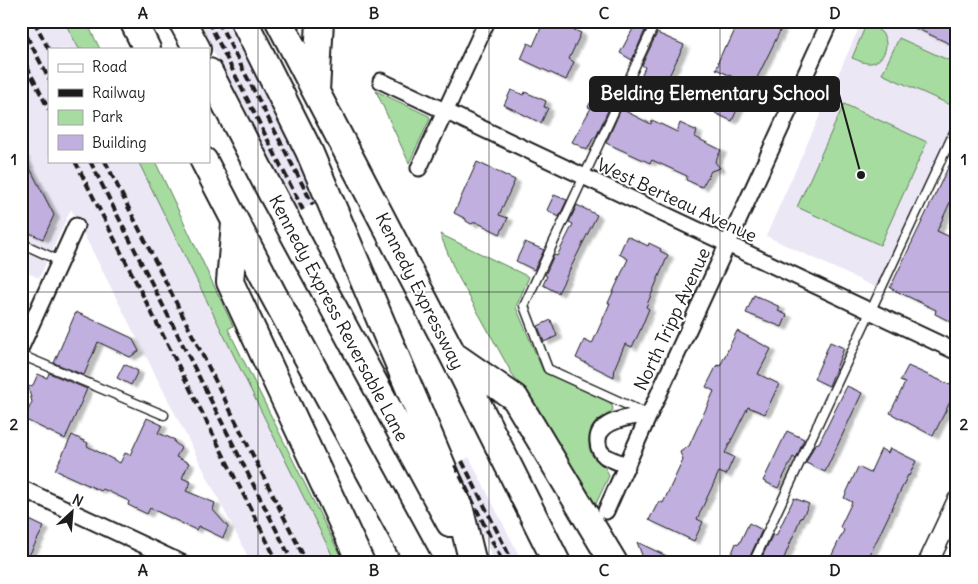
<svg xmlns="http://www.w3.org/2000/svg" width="978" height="584" font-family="Delius,sans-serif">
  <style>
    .built { fill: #ece7f5 }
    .green { fill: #a6dc9f; stroke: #617c5e }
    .building { fill: #c0afdf; stroke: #1c1c1c; filter: url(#shadow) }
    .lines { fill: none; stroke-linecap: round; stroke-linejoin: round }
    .service-casing { stroke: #1c1c1c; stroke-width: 11 }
    .minor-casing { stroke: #1c1c1c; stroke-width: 19 }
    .tertiary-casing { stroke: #1c1c1c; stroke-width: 22 }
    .motorway-casing { stroke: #1c1c1c; stroke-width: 30 }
    .service { stroke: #fff; stroke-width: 8 }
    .minor { stroke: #fff; stroke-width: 15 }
    .tertiary { stroke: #fff; stroke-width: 19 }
    .motorway { stroke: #fff; stroke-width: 26 }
    .rail { stroke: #1c1c1c; stroke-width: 4; stroke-dasharray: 8 4; stroke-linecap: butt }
    .grid { fill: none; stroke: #1c1c1c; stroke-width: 1; stroke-opacity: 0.55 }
    .labels { text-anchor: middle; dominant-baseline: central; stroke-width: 4; stroke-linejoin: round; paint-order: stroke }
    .street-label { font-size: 18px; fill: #1c1c1c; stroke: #fff }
    .leader { fill: none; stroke: #1c1c1c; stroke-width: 2 }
    .callout-dot { fill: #1c1c1c; stroke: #fff; stroke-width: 2 }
    .callout { fill: #1c1c1c; stroke: #1c1c1c; stroke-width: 2 }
    .callout-label { font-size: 19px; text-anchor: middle; font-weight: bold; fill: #fff }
    .neatline { fill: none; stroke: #1c1c1c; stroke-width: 2 }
    .grid-label { font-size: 16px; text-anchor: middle; font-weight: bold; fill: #1c1c1c }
  </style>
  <defs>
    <filter id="shadow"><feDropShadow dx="5.5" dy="3" stdDeviation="1" flood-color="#0004"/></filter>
  </defs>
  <rect width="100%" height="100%" fill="#fff"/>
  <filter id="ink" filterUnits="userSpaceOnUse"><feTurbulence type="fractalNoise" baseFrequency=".02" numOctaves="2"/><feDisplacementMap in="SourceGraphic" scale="10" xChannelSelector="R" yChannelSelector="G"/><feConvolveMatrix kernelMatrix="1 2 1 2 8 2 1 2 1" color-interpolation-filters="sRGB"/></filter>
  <g filter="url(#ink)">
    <path class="built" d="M21,21H64L79,49H49V161H138L336,563H251L71,209L39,278L21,270Z
      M198,21H228L318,202L296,213L271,166Z
      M862,21H957V115L877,288L766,236Z
      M469,457L523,563H495L452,466Z"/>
    <path class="green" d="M64,21H86L100,49H79Z
      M866,25C871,27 877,28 881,32C891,42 885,61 871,63C864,64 858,60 852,58Z
      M899,38L957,64V97L953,106L882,74Z
      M376,91L429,116L430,119L409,163Z
      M844,104L927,142L880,245L797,207Z
      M138,161H155L233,326L228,329L344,563H336Z
      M440,234L529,277L516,307L543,371L607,400L612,405L613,410C607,416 599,418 594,424C587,433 587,450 594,458C601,466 606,465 609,476L593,510L531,408L455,271Z"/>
    <path class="building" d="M544,21H555L581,33L569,59L574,62L566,80L521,59L528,43L533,46Z
      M739,21H764L781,29L756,80L752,79L738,102L740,103L732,121L715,113L733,77L716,69L719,63L718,62L725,46L727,47Z
      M900,21H957V47Z
      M636,23L646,28L632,60L620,53Z
      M657,33L684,45L669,76L665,75L657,93L638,84L645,67L642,65Z
      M598,88L613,95L609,103L611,104L596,137H594L587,150L572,142L591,108L588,107Z
      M511,90L524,95L525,92L546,101L544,107L548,108L541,123L504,105Z
      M621,109L651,124L652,120L677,132L680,123L697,131L695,137L721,150L715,162L720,168L711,171L702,187L686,180L687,176L652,160L650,163L606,143Z
      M957,149V187L937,231L957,240V325L935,314L936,310L890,288Z
      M21,151L54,215L43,239L21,229Z
      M477,162L515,180L499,215L508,218L500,234L476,222L471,224L466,221V219L454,213Z
      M554,195L567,200L559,217L547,210Z
      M577,205L597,215L558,293L543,285L547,276L545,275L554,255L557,256L573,224L569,222Z
      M627,236L648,246L649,243L661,249L660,251L668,255L646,307L649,309L639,333L632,347L625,344L615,367L614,377L576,358L584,340L592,344L610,303H608L628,259L619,254Z
      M525,242L544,250L534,270L516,261Z
      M754,295L780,307L778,311L787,315L782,327L746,313Z
      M76,312L132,338L139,351L130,357L98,342L84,375L54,363Z
      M551,320L557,336L544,342L538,326Z
      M737,331L771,349L758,374L779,384L765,414L748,407L725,453L734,457L726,475L719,472L697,519L703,522L694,541L649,520L659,501L663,503L683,460L680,452L689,446L714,391L706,387L717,365L720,366Z
      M830,342L844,348L829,386L814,379Z
      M124,364L138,371L131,385L117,378Z
      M908,366L957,388L933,436L890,413L905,383L900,381Z
      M49,373L87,389L65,439L24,419L32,402L28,387L33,385L38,374L47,378Z
      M847,386L862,393L825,472L806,463L815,444L819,443Z
      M147,418L162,425L158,433L175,440L174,442L181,448L176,457L189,463L182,478L191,482L186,491L215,503L213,510L228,527L223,538L198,526L196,530L150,508L147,514L128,505L129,501L103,489L101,491L55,470L72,435L88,443L87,446L120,463L125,453L130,455Z
      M787,431L804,439L796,459L793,457L778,488L763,481Z
      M890,448L916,461L909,476L908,475L866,563H828L844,530L840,527L852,502L844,498L858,467L870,473L881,449L888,453Z
      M794,498L809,504L802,518L801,517L782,563H759L773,534L776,536Z
      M21,516L44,527L25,563H21Z
      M749,523L762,530L747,563H740L730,558L736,543L739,544Z
      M637,542L681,563H645Z"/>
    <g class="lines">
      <g class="service-casing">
        <path id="service" d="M21,243L60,261
          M21,355L164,415
          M645,413L548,369L524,306L656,21
          M753,563L957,126"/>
      </g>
      <g class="minor-casing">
        <path id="minor" d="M381,81L957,352
          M419,168L487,21
          M21,347L76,226
          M627,466C620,462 611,460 605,456C601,453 598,447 598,442C596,420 633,416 649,415
          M21,488L182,563
          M606,511L649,415L830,21"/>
      </g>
      <g class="tertiary-casing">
        <path id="tertiary" d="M928,563L957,501"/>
      </g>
      <g class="motorway-casing">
        <path id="motorway" d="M133,21L147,49
          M182,21L197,49
          M244,21L309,151L459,506L473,563
          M279,21L453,355L557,563
          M209,72L271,192L450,523
          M316,91L320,21
          M204,161L273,294L419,563
          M235,223L230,282L361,563
          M456,357L515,398L614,563"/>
      </g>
      <use href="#service" class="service"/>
      <use href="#minor" class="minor"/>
      <use href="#tertiary" class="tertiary"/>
      <use href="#motorway" class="motorway"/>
      <path class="rail" d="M34,21L49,50
        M208,21L303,210
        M218,21L313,205
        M21,25L49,79
        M21,55L49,110
        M75,161L278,563
        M90,161L293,563
        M105,161L307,563
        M462,461L513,563
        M455,465L503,563"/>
    </g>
  </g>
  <path class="grid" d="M258,21V563M489,21V563M720,21V563M21,292H957"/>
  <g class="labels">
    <g class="street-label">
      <text transform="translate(677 200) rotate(25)">West Berteau Avenue</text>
      <text transform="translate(420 291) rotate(63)">Kennedy Expressway</text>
      <text transform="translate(339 318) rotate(62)">Kennedy Express Reversable Lane</text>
      <text transform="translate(672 319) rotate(-65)">North Tripp Avenue</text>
    </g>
  </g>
  <path class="leader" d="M861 175L839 94"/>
  <circle class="callout-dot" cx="861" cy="175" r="5"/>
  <rect class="callout" x="590" y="77" width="249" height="34" rx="5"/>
  <g class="callout-label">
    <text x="715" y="100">Belding Elementary School</text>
  </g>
  <rect width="978" height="584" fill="none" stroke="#fff" stroke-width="55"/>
  <rect x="48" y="48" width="162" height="115" fill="#ffffff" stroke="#a4a4a4"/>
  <rect x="58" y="64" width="25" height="8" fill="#ffffff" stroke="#a4a4a4"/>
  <text x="92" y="72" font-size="15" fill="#1c1c1c">Road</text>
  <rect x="58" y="89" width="25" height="8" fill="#1c1c1c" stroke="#a4a4a4"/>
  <text x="92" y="98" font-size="15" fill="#1c1c1c">Railway</text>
  <rect x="58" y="110" width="25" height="15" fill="#a6dc9f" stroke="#a4a4a4"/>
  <text x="92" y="122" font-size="15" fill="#1c1c1c">Park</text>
  <rect x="58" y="135" width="25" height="15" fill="#c0afdf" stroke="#a4a4a4"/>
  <text x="92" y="148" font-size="15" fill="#1c1c1c">Building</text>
  <g transform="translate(72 512) rotate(26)" stroke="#ffffff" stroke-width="4" paint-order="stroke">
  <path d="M0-4L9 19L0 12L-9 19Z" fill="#1c1c1c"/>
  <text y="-8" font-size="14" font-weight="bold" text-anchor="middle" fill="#1c1c1c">N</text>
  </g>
  <rect x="28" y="28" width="922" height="528" class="neatline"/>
  <g class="grid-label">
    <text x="143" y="19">A</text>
    <text x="374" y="19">B</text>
    <text x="604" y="19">C</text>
    <text x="835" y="19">D</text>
    <text x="14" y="165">1</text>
    <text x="964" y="165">1</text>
    <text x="14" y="430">2</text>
    <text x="964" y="430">2</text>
    <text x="143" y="576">A</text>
    <text x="374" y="576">B</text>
    <text x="604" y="576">C</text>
    <text x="835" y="576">D</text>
  </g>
</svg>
